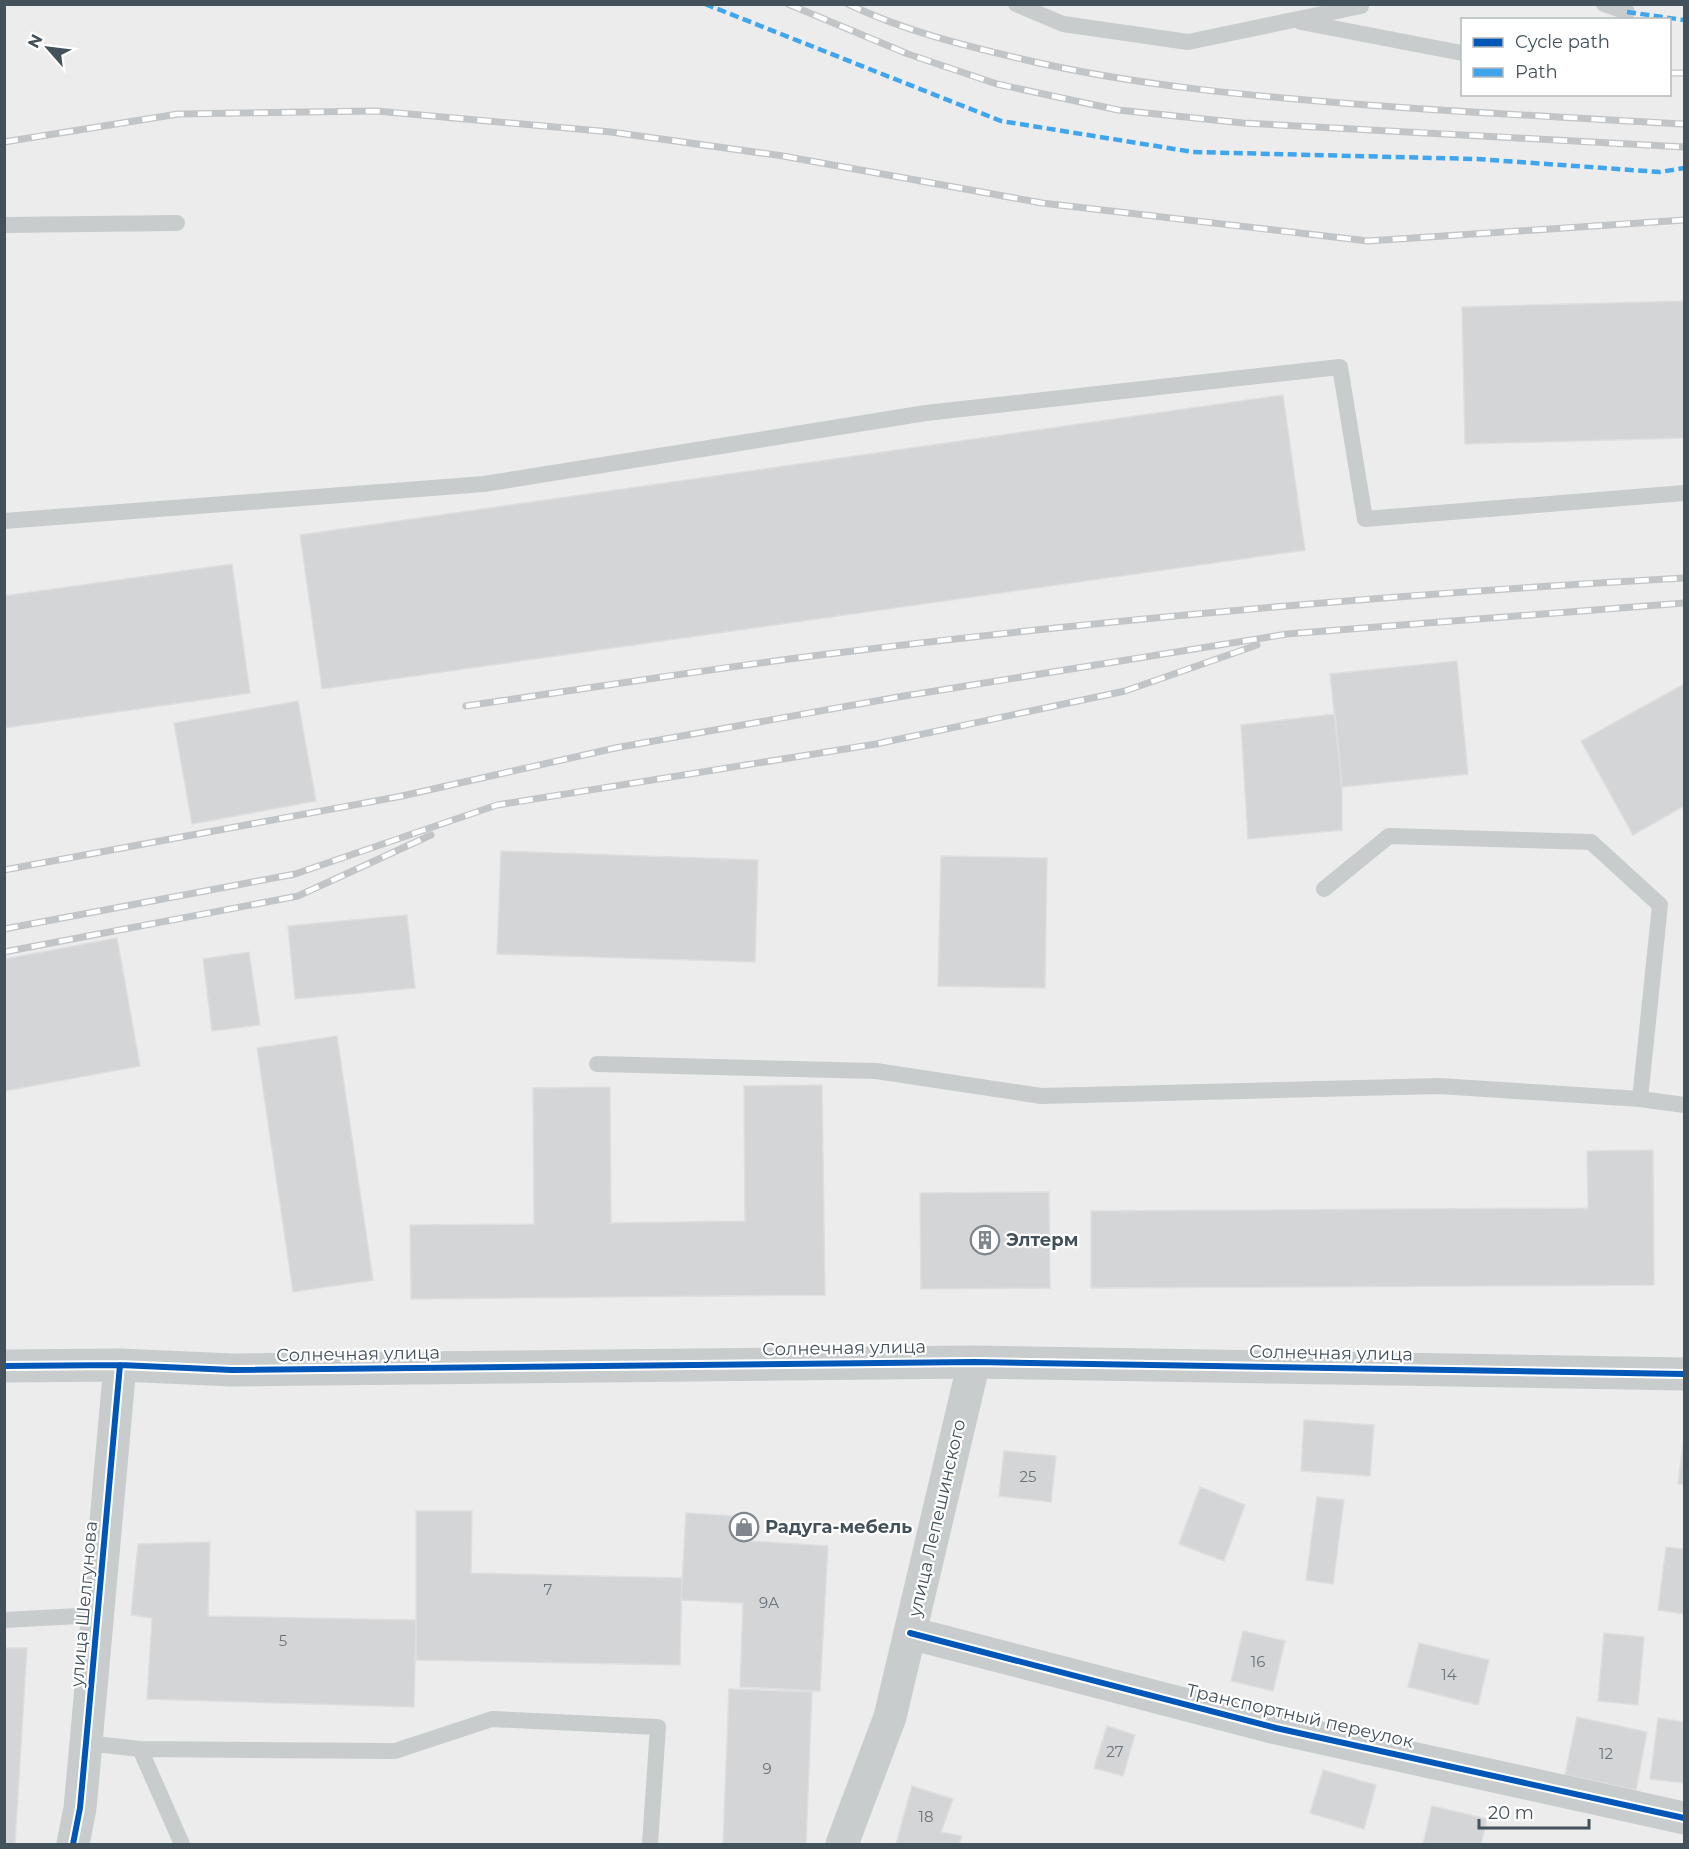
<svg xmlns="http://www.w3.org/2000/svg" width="1689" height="1849" font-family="Montserrat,sans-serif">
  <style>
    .building { fill: #d4d5d7; stroke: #dededf; stroke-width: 1.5 }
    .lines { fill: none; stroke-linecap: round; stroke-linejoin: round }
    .service { stroke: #c8cccd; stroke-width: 16 }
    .minor { stroke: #c8cccd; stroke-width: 33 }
    .rail-casing { stroke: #c2c5c7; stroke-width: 7 }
    .rail { stroke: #fff; stroke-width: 4.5; stroke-dasharray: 14; stroke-linecap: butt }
    .quiet { stroke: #3fa5ed; stroke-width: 4.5; stroke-dasharray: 9 4.5; stroke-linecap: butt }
    .cycleway-casing { stroke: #fff; stroke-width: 10 }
    .cycleway { stroke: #0057b8; stroke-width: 6 }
    .labels { text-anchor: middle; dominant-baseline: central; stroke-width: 4.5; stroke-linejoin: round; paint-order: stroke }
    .number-label { font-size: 15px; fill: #68737a }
    .poi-label { font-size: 18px; font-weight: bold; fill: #42515a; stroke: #fff; text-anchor: start }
    .street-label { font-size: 18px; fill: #42515a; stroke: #fff }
  </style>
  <rect width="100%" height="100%" fill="#edecec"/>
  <path class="building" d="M1684,301V438L1465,444L1462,307Z
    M1283,395L1305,550L322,689L300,535Z
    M232,564L250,693L4,728V596Z
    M1457,661L1468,774L1342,787L1330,674Z
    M1684,684V806L1633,835L1581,741Z
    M298,701L316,801L192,824L174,723Z
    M1335,714L1342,787V830L1248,839L1241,725Z
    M501,851L758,860L755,962L497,954Z
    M941,856L1047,858L1045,988L938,986Z
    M407,915L415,988L295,999L288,926Z
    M117,938L140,1066L4,1091V959Z
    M249,952L260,1025L212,1031L203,959Z
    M337,1036L373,1280L293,1292L257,1048Z
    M822,1085L825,1295L411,1299L410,1225L534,1224L533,1088L610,1087L611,1223L745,1221L744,1086Z
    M1653,1150L1654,1285L1091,1288V1211L1588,1208L1587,1151Z
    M1049,1192L1050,1288L921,1289L920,1193Z
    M1304,1420L1374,1425L1370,1476L1301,1471Z
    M1684,1436V1485L1678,1484Z
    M1004,1451L1056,1456L1051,1502L999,1496Z
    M1200,1487L1245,1505L1224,1561L1179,1544Z
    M1317,1497L1344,1500L1333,1584L1306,1580Z
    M416,1511H472L471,1573L682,1578L680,1665L416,1660Z
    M686,1513L751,1517L750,1541L828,1546L820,1691L740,1687L743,1603L681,1600Z
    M210,1542L208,1616L416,1620L414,1707L147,1699L152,1618L131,1615L138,1544Z
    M1666,1547L1684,1549V1614L1658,1610Z
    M1243,1631L1285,1641L1273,1691L1231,1681Z
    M1604,1633L1644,1637L1638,1705L1598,1701Z
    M1419,1643L1489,1660L1478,1705L1408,1687Z
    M4,1648H27L15,1844H4Z
    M729,1689L812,1692L806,1844H723Z
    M1577,1717L1647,1732L1636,1790L1565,1775Z
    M1658,1718L1684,1722V1783L1650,1779Z
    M1107,1726L1135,1735L1123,1776L1094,1768Z
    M1323,1770L1376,1785L1364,1829L1310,1813Z
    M912,1786L953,1799L941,1832L962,1836L959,1844H896Z
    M1432,1806L1487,1819L1481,1844H1423Z"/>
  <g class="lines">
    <path class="service" d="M1016,4L1063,24L1188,42L1361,6
      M1604,4L1627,12
      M1301,22L1462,53
      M4,225L177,223
      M4,521L484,484L926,413L1340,367L1365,519L1684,493
      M1324,889L1389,836L1591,842L1660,905L1640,1099
      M597,1064L876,1071L1041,1096L1439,1086L1640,1099L1684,1105
      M4,1620L98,1615
      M86,1743L140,1749L182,1844
      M140,1749L395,1751L492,1719L658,1727L650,1844"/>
    <path class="minor" d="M4,1366L120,1365L232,1370L974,1362L1684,1374
      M910,1633L1276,1728L1684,1818
      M73,1844L80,1808L86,1743L120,1365
      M842,1844L890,1717L974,1362"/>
    <g class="rail-casing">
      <path id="rail" d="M788,4L908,54L997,84L1118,110L1243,123L1684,147
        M848,4C904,31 966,46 1026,60C1138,86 1252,96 1367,105C1473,113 1579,118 1684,124
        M1670,73H1684
        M4,142L178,114L376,111L611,132L783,156L1042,203L1368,241L1684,220
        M466,706C584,689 702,670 820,655C1107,619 1395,594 1684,578
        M4,870L402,796L615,748L898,697L1287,634L1684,603
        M4,929L295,874L497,805L876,744L1125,691L1257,645
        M4,952L298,896L431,835"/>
    </g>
    <use href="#rail" class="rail"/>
    <path class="quiet" d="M705,4L1001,121L1193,152L1477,159L1660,172L1684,168
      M1627,12L1684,20"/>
    <g class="cycleway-casing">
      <path id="cycleway" d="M4,1366L120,1365L232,1370L974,1362L1684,1374
        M910,1633L1276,1728L1684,1818
        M73,1844L80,1808L86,1743L120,1365"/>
    </g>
    <use href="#cycleway" class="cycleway"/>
  </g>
  <defs>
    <g id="building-ring" transform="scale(1.5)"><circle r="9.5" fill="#fff" stroke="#7e878d" stroke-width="1.5"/><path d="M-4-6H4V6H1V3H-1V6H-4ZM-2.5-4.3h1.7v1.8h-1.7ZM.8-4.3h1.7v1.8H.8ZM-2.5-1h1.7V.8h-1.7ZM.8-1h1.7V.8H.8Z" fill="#7e878d"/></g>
    <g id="shop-ring" transform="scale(1.5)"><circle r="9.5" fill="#fff" stroke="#7e878d" stroke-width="1.5"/><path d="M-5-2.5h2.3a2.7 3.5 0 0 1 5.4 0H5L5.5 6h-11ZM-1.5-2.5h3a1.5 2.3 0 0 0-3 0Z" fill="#7e878d"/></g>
  </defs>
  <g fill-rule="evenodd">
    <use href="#building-ring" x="985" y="1240"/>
    <use href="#shop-ring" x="744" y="1527"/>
  </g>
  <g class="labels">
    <g class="number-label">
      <text x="1028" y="1476">25</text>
      <text x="548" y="1589">7</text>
      <text x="769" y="1602">9А</text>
      <text x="283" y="1640">5</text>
      <text x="1258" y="1661">16</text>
      <text x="1449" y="1674">14</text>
      <text x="1115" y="1751">27</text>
      <text x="1606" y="1753">12</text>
      <text x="767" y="1768">9</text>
      <text x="926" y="1816">18</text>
    </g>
    <g class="poi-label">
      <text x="1006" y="1240">Элтерм</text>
      <text x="765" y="1527">Радуга-мебель</text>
    </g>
    <g class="street-label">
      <text transform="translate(844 1348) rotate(-1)">Солнечная улица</text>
      <text transform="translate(1331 1353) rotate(1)">Солнечная улица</text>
      <text transform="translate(358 1354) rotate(-1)">Солнечная улица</text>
      <text transform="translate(937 1518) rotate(-77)">улица Лепешинского</text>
      <text transform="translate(84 1604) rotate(-85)">улица Шелгунова</text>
      <text transform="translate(1300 1716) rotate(13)">Транспортный переулок</text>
    </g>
  </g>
  <rect width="1689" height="1849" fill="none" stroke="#42515a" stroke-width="12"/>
  <rect x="1461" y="18" width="210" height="78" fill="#ffffff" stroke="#b3b9bd" stroke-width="1.5"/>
  <rect x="1473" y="38" width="30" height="9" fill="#0057b8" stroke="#b3b9bd" stroke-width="1.5"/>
  <text x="1515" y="48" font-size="18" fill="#42515a">Cycle path</text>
  <rect x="1473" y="68" width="30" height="9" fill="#3fa5ed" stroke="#b3b9bd" stroke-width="1.5"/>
  <text x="1515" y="78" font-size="18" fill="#42515a">Path</text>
  <g transform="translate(48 48) rotate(298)" stroke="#ffffff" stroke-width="4.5" paint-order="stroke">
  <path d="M0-4.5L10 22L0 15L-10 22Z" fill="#42515a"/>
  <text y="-9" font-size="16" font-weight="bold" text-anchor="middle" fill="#42515a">N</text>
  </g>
  <path d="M1479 1819v9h110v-9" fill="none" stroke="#42515a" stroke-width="3"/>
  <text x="1488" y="1819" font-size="18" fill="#42515a" stroke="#ffffff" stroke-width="4.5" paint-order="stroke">20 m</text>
</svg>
